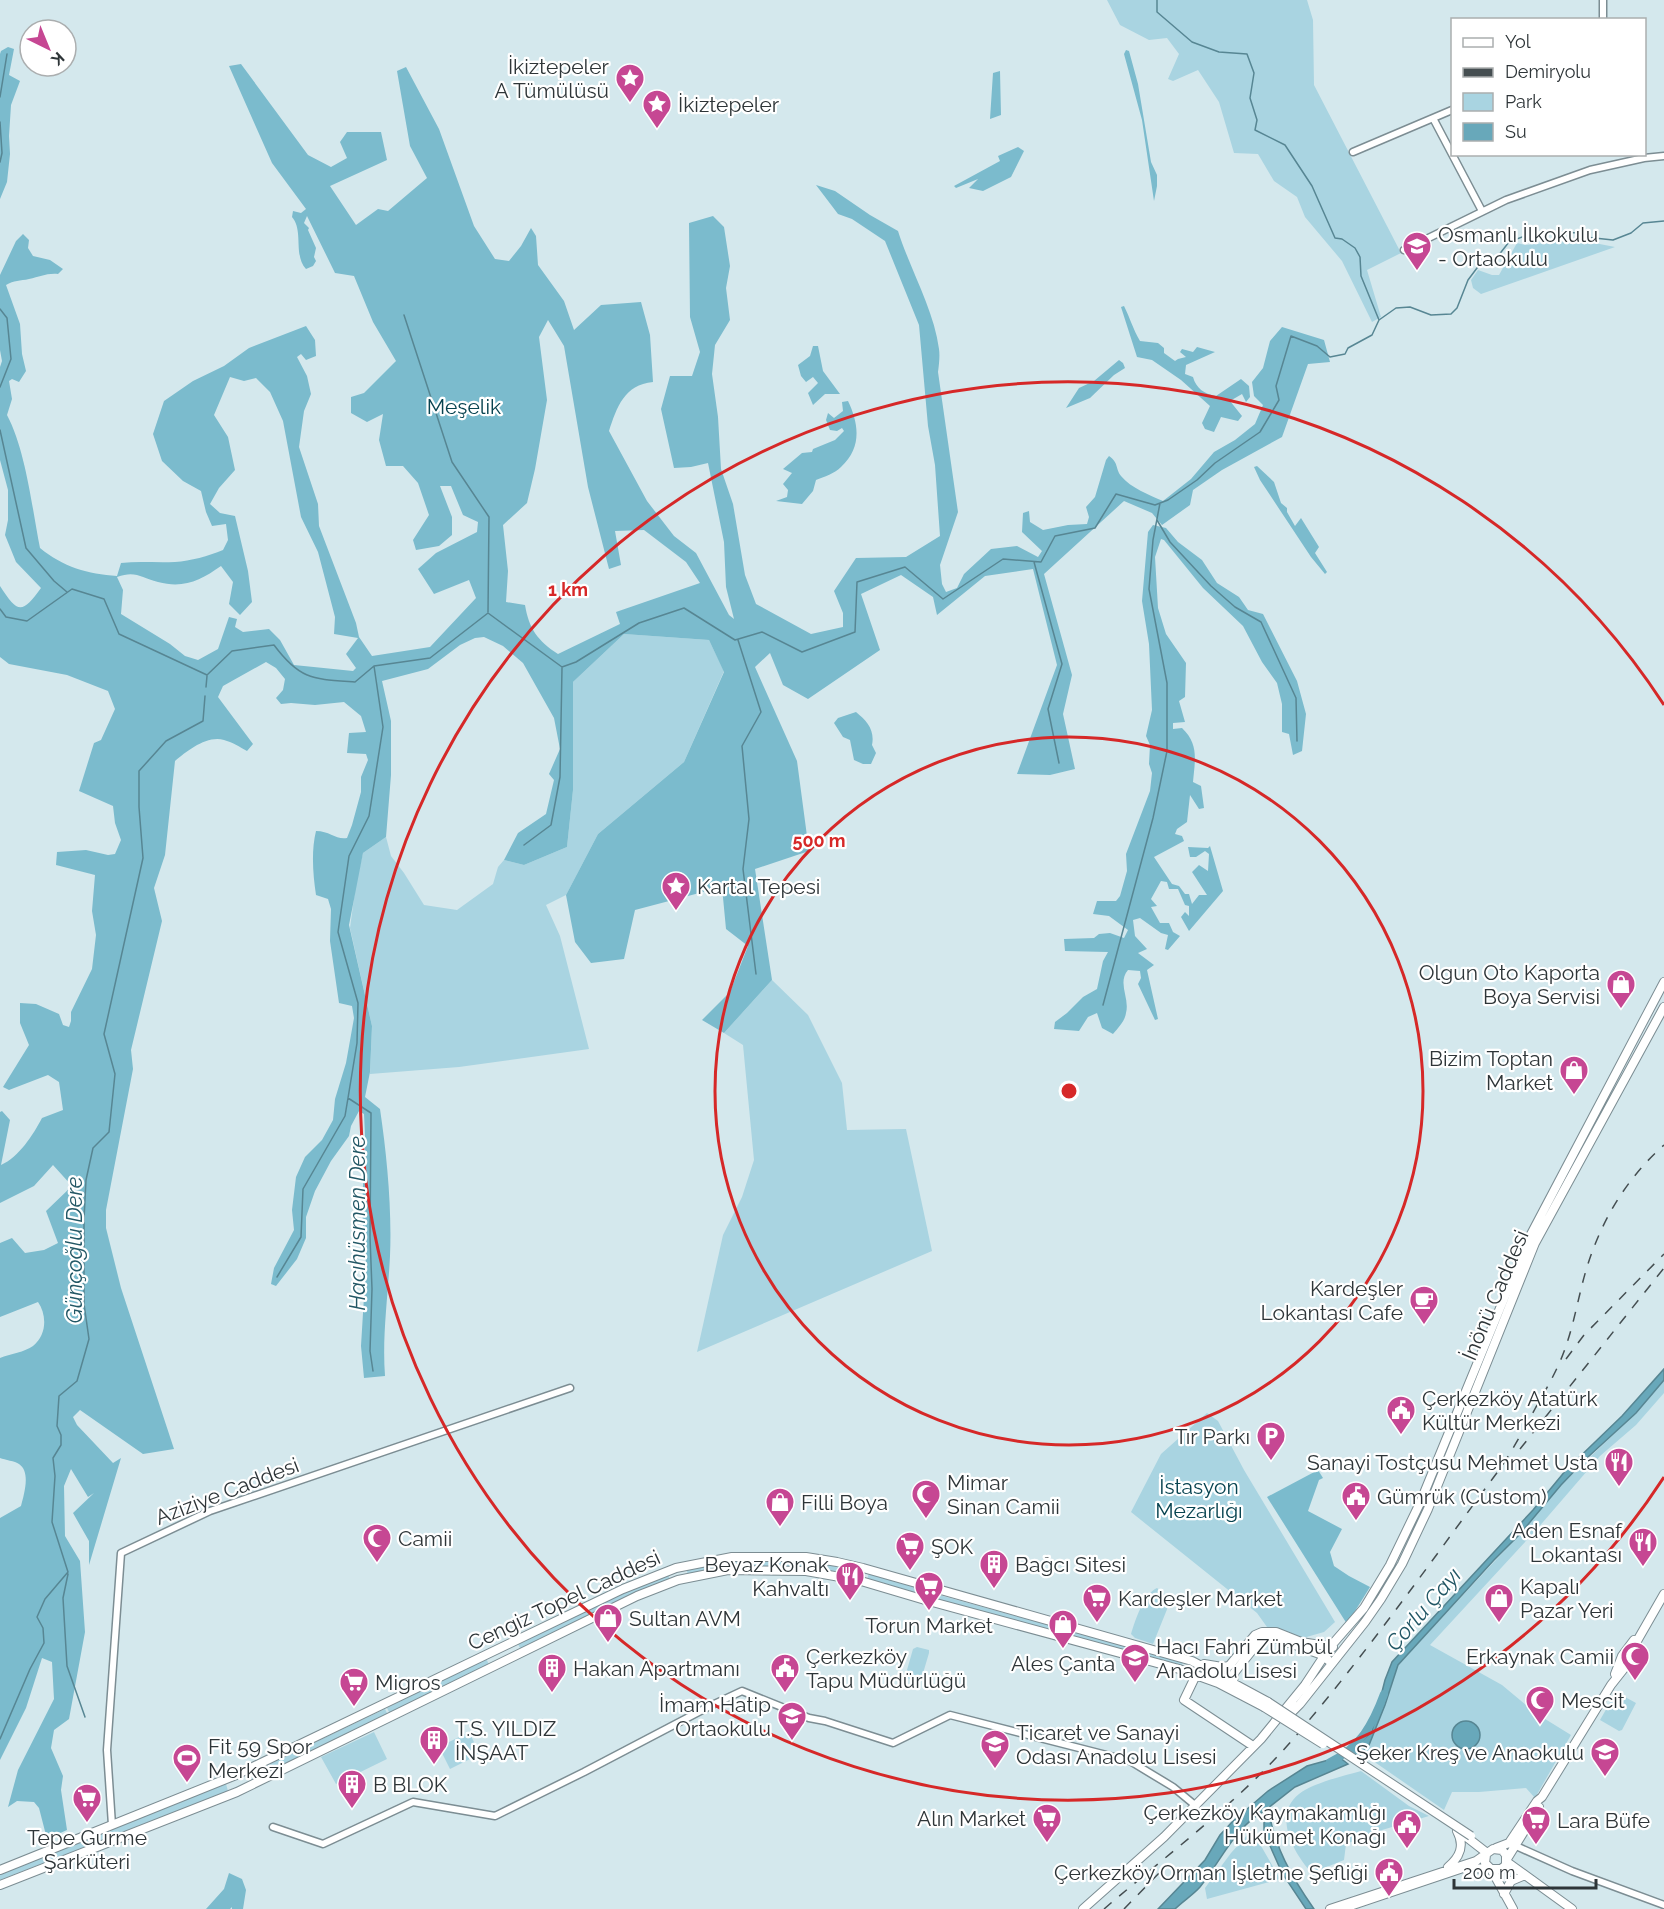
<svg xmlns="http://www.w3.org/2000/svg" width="1664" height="1909" font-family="Raleway,sans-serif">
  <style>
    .green { fill: #a9d4e1 }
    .forest { fill: #7bbbcd; fill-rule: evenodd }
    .water { fill: #68a8ba; stroke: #578693; stroke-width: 1.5 }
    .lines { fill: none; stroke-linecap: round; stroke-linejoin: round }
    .stream { stroke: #578693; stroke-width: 1.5 }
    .river { stroke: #68a8ba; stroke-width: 8 }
    .minor-casing { stroke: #7c8d93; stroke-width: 9 }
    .major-casing { stroke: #7c8d93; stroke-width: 10 }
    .minor { stroke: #fff; stroke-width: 6 }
    .major { stroke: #fff; stroke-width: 8 }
    .rail { stroke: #454e51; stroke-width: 1.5; stroke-dasharray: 10 10; stroke-linecap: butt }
    .major-bridge-casing { stroke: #7c8d93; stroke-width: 10; stroke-linecap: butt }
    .major-bridge { stroke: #fff; stroke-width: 8 }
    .ring { fill: none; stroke: #d62828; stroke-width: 3 }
    .labels { text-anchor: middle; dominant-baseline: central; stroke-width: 4.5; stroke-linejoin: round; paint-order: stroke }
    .poi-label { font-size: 21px; fill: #2e3538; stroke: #fff; text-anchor: start }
    .park-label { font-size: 21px; fill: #074350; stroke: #fff }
    .street-label { font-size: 21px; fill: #2e3538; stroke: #fff }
    .water-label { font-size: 22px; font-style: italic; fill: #225765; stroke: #fff }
    .centre { fill: #d62828; stroke: #fff; stroke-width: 3 }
    .ring-label { font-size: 18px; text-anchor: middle; font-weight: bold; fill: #d62828; stroke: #fff; stroke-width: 4.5; stroke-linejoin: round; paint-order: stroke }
  </style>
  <rect width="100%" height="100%" fill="#d4e8ed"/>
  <path class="green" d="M1107,0H1307L1313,20L1314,85L1401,253L1367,270L1381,317L1372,322L1342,261L1305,217L1297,197L1274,181L1258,154L1234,153L1219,102L1198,70L1173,81L1168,79L1179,54L1167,38L1149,40L1120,25Z
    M1579,240L1615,247L1481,294L1473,288L1471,280L1478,270L1492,275H1499L1517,243L1525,245Z
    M624,634L709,640L724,671L684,762L598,834L566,895L546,905L560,936L589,1049L459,1067L370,1074L372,1026L350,928L356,883L363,853L386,837L391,856L404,873L424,905L457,910L493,884L498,867L504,860L524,865L567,847L573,790V682Z
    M772,980L808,1015L842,1083L847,1130L906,1129L932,1251L697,1352L723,1235L742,1197L754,1160L743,1045L724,1033Z
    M1664,1380V1393L1636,1425L1600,1456L1537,1529L1430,1645L1502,1685L1537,1714L1571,1735L1535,1798L1526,1788L1479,1792H1452L1444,1810L1363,1754L1369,1745L1385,1705L1398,1665L1520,1534L1561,1485L1615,1433Z
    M1207,1413L1218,1421L1244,1470L1335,1622L1324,1632L1303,1638L1296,1637L1272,1627H1267L1257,1613L1131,1512L1161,1454Z
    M753,1559L813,1562L852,1570L851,1576L803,1567L779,1566L751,1567L688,1575L686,1568L697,1565Z
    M869,1573L930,1591L929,1597L867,1580Z
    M668,1574L670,1580L521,1650L518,1644L640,1585Z
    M1157,1588L1169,1598L1170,1602L1153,1644L1135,1638L1131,1634C1135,1621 1144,1593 1157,1588Z
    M932,1593L1183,1662L1181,1669L930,1600Z
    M917,1647L929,1650V1653L921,1680L918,1682L905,1677L913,1649Z
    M486,1658L489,1665L390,1714L387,1708Z
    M1616,1692L1636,1703L1622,1730L1619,1731L1600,1720Z
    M385,1709L388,1715L253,1780L251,1773Z
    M374,1732L387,1759L336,1784L321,1757Z
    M469,1732L480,1754L450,1769L439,1747Z
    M1361,1771L1409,1806L1429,1816L1382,1830L1346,1844L1344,1860L1312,1873C1294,1854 1272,1815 1299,1794C1313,1783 1343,1776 1361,1771Z
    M226,1784L228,1791L0,1880V1874Z
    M1253,1832L1280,1879L1207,1899L1205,1888L1231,1853L1249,1833Z"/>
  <path class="forest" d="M8,47L14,49L9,75L20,81L11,105L9,136L10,154L7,182L0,199V54L1,51Z
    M1126,50L1129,51L1138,84L1151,162L1157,175V186L1154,201L1142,120L1124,54Z
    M241,64L308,155L331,167L347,158L340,142L347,132H381L387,160L330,186L356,225L378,209L388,211L427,178L410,146L397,71L406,67L439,129L474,226L495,259L509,261L521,246L531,228L536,236L538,265L564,301L574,330L601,305L641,302L650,335L653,382C624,385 617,407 609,431L647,501L674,536L696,553L729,615L734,619L726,587L724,542L708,463L691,467L674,468L661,409L670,376H692L700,352L690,317L689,223L713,216L724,227L730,266L726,288L730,320L715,345L712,374L718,417L721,469L733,504L745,575L756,604L811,634L843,627V613L834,591L856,558L906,557L940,536L935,465L928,426L919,325L885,241L852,219L838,214L816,185L835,191L870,215L898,231C910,269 934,310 939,349C940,356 939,364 938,372L958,512L940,565L942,584L946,592L957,588L964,574L991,549L1017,546L1038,557L1042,551L1022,532L1023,513L1029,511L1030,522L1043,530L1068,525L1087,524L1089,517L1086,507L1095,497L1106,460L1109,456C1119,463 1115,468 1121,476C1131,488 1149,495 1163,501L1191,479L1214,452L1235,440L1255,424L1263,405L1254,396L1252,382L1263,368L1270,341L1282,327L1324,340L1330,362L1308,364L1282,437L1222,470L1193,490L1190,505L1162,525L1152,513L1124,501L1044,574L1072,675L1063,714L1075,769L1050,775L1017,774L1057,665L1033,569L985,576L937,615L933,597L901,575L861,594L880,650L808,699L783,685L770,653L755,667L797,761L809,851L755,869L772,980L724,1033L702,1020L730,992L748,946L726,929L722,887L635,910L624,959L591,963L575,942L566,895L598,834L684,762L724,672L709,640L624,634L573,682V790L567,847L524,865L504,860L518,833L546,814L554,780L549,774L560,749L554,718L523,663L503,646L484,637L475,638L460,645L428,669L382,681L391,721V775L386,837L363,853L349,925L372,1026L370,1072L365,1097L380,1109C387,1156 392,1209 390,1256C388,1297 382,1336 385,1376L364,1378L361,1346L366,1264L362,1210L365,1135L364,1114L359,1111L351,1126L349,1136L331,1161L315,1191L306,1217V1238L297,1259L276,1286L271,1284L274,1268L294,1230L292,1210L296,1177L305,1157L322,1140L333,1120L335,1099L346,1063L354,1018L352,1006L339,1003L330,941L331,909L328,899L316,895C313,875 311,851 316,831C330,831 336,840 347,838L352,825L361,792V777L368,760L366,754L347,753L349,733L366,732L361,716L344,702L315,705L291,703L281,704L276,698L283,690L285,679L276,668L266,662L223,686L218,697L253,744L247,751C240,747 232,742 224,740C207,735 187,751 175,761L165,855L154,888L162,921L131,1050L133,1069L106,1210V1228L121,1288L174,1449L143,1454L80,1410L73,1417L77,1425L113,1463L121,1458L89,1565V1541L73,1513L94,1493L88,1497L71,1469L64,1486L65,1536L80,1561L85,1632L69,1719L54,1730L51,1748L63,1776L61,1790L67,1830L47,1839L39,1808L34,1802L17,1801L8,1807L18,1770L54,1699L52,1662L42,1658L26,1708L0,1760V1518L21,1506C24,1494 31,1472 19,1464C15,1461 5,1460 0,1458V1358C10,1354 25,1352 33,1346C47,1335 47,1315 38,1302L0,1317V1243L12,1238L25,1253L44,1250L58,1243L46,1211L72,1186L53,1165L34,1186L0,1203V1112L2,1111L10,1120L1,1165C19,1157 33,1135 42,1118L63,1110L59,1082L48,1075L9,1090L3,1087L29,1045L20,1023V1003L36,1004L59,1014L63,1025L69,1027L71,1021V1012L92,969L96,935L92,911L95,875L56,865L57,852L86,850L108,855L115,854L121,840L115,823L113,806L79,791L94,743L101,740L115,709L108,691L67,675L9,664L0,657V586C18,614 22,614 41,588L16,562L5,535L8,520V490L0,460V367L2,361L0,350V275L16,241L23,234L29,240L28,248L33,256L50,260L63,269L58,274C46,273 40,277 29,279C20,281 14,280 6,285L20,324L22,354L26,371L19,382L12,379L9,381L12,399L7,415C26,451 32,508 40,548C63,567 88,574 117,576L121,563C139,561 157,563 175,562C191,561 208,556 223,550L228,540L226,524L212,526L206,512L201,491L183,481L162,461L153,434L164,401L193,381L224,366L249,348L306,326L315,340L316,356L306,360L301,354L297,357L307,376L311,394L304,411L299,447L318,504L319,526L356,623L359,637L372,656L430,647L476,598L469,580L434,594L418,569L436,553L477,532L478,522L463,515L451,486H440L452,517V535L439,546L416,550L413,540L429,515L418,483L403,466H386L379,440L383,414L367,422L351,413V397L364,393L396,361L373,322L354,276L335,273L307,216L304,223L309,228L308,230L316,248L314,257L316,261L313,266L306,269C293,255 304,231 292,217L293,211L301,213L306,209L272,163L229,66ZM548,320L564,346L588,487L609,569L621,565L615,531L644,530L686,562L700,583L616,612L620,624L558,654C538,641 529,629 525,605L506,602L508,571L503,525L527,503L535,469L547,400L539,337ZM230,377L244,381L256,378L270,392L283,421L301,517L318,552L335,617L334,634L358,638L346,654L356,668L353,671L294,665L280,640L269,629L243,632L235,627L237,619L229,617L218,649L198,660L185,656L170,644L121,614L123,590L117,577C136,570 141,578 158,582C184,589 201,580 221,566L233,582L229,604L240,615L252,602L248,571L235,516L220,513L210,504L219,488L235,470L228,437L214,415Z
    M1000,71L1001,115L990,119L993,73Z
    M1018,147L1024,151L1011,177L983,191L969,188L978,179L956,188L954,186L1000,161L998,156Z
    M1124,306C1130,318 1133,329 1140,341L1158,343L1164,348V353L1175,361L1178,359L1186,357L1180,352L1182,349L1193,352L1197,347L1215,352L1186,365L1185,374L1193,377C1196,388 1204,394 1216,396L1241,379L1249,386L1250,397L1246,402L1242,394L1230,401L1242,416L1238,421L1221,417L1214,432L1205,429L1202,423L1210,406L1181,380L1152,360L1137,357L1121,307Z
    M813,346H818L823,371L840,394H825L813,405L808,393L818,383L813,377L806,382L801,376L798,365L810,356Z
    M1119,360L1123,363L1125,368L1114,375L1090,398L1066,408L1079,388L1094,381Z
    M848,401C859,424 862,448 841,467C835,473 824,477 816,480L813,491L802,504L776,501L787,497L788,490L783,484L792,473L783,469L802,453L812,452L813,449L835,440L844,431L842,428L837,431L830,430L826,420L828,413L834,418L843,411L842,402Z
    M1257,466L1274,482L1281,503L1287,508V512L1295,526L1301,518L1319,547L1315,553L1327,572L1325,574L1311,557L1260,480L1254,467Z
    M1153,525L1166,528L1178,542L1202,560L1217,583L1239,597L1248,610L1263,614L1297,681L1306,714L1302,751L1293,755L1289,734L1282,732V704L1277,683L1262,662L1243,626L1203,588L1164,540L1161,539L1155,557L1158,608L1166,634L1186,663L1185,697L1179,701L1185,722L1173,723V729L1182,728C1199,744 1195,760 1193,782L1201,786L1204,808L1199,809L1190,795L1187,822L1177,829L1175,834L1182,836L1184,841L1154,857L1172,884L1179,886L1185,894H1189L1192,904L1199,895H1207L1192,872L1199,865L1208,871L1209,854L1205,851L1196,857H1190L1188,847L1208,848L1210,846L1223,891L1189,931L1181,917L1185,912L1189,916V906L1185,905L1178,889H1169L1167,882L1161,881L1151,899L1157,906L1151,907L1160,923H1169L1173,932L1180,936L1168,950L1165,949L1168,935L1161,933L1140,918L1133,920L1135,936L1147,949L1138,953L1154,965L1147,970L1158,1019L1155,1020L1138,984L1141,978L1140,971L1128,970C1117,983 1130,998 1126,1013C1125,1021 1118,1028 1113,1034L1102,1028L1097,1013L1088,1017L1079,1031L1054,1029L1055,1022L1067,1013L1083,997L1097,989L1103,961L1108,952L1065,951L1064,939L1094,938L1099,934L1110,933L1124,938L1128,930L1109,916L1093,914L1097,901H1116L1120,896L1127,871L1126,854L1150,791L1152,773L1149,764L1150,745L1146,736L1152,710L1149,644L1142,601L1148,532Z
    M856,712C867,721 875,730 872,745L876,753L871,764H863L854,760L850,740L843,737L834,723L838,718Z
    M1318,1470L1323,1478L1319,1480L1308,1511L1342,1529L1330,1552L1334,1566L1349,1576L1370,1587L1347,1624L1267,1497Z
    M229,1873L242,1879L246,1890L243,1909H232V1907L230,1909H206L224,1889Z"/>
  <path class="water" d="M1664,1369V1380L1636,1413L1588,1457L1561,1485L1520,1534L1494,1560L1398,1665L1385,1705L1369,1745L1358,1758L1351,1752L1372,1731L1385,1680L1392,1662L1533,1510L1566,1470L1622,1416Z
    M1452 1735a14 14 0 1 1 28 0a14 14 0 1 1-28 0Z
    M1339,1757L1348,1764L1295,1787L1268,1808C1275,1848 1291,1876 1314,1909H1306L1282,1873L1267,1839L1264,1830V1811C1234,1828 1221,1861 1200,1887C1193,1895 1183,1901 1175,1909H1158L1205,1860L1220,1835L1232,1822L1268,1791L1307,1766Z"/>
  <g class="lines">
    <path class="stream" d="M1157,0V12L1192,42L1219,52L1247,54L1254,73L1250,98L1257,120L1255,130L1285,145L1312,186L1335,238L1342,239L1355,248L1360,257L1361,276L1379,320
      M0,97L7,54
      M0,122L2,153L0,162
      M0,309L7,318L11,359L0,387
      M404,315L452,462L489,517L488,612
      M0,430L26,548L54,581L67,592
      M1157,520L1170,542L1211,586L1235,607L1261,622L1296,698L1297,741
      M1034,562L1062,664L1048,709L1059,763
      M0,609L6,617L27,621L72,589L104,599L119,634L207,675L232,651L274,645C300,680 313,679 355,682L374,666L430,658L488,613L562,667L576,662L639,623L684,608L735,640L762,632L802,652L855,632L857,582L905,567L943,599L1003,559L1041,562L1055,536L1095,528L1116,494L1155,505L1168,500L1197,480L1215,463L1260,432L1279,400L1276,386L1291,336L1317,346L1330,357L1345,354L1348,348L1372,335L1379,320L1396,308L1410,307L1431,315L1451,314L1457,308L1468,280L1480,264L1498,256L1509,242L1530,234L1560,232L1579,233L1585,237L1613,240L1631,233L1643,223L1664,221
      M738,640L761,712L742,746L749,819L743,869L756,974
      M206,687L207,676
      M524,845L551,825L560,777L562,668
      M1103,1005L1153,818L1167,751V683L1149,589L1153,540L1160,503
      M277,1277L301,1237L303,1189L345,1116L348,1098
      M373,1371L370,1351L372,1289L370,1237L371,1113L348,1098L357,1043L358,1003L338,932L349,856L369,816L383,727L374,666
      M68,1574L63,1598L67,1666L85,1717
      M0,1739L30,1669L44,1643L43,1628L37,1617L45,1599L68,1572L52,1522L55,1476L53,1458L61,1445V1435L57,1426L59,1396L77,1381L89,1339L84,1304V1219L86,1180L93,1148L109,1132L115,1074L104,1034L143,858L139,807V771L166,741L203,721L205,696"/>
    <path class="river" d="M1330,1762C1360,1748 1373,1724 1384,1694"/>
    <g class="minor-casing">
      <path id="minor" d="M1603,20V0
        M1434,120L1482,211
        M1353,152L1452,110
        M1404,250L1506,200L1590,170L1644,158L1664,156
        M112,1825L107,1750L121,1553L210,1511L570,1388
        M273,1827L323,1844L413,1802L495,1816L584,1772L710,1706L742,1691L809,1718L825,1721L893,1743L950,1715L1130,1761L1173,1787L1196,1806
        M1516,1846L1572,1871L1664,1905"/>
    </g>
    <g class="major-casing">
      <path id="major" d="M861,1581L925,1600L1179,1669L1218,1683L1264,1707
        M1204,1664L1222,1667L1229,1666L1255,1635L1262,1632H1276L1301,1642L1333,1647
        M1615,1674L1622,1656L1634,1640
        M1196,1675L1184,1700L1253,1746
        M1233,1684L1234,1673L1262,1638L1270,1636L1325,1656L1328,1660
        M1285,1719L1300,1704L1365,1622L1381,1599L1402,1564L1428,1509L1535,1243L1664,1007
        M1460,1832L1487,1853
        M1496,1848L1509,1843L1537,1801L1542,1797L1611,1685L1630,1661L1633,1648L1664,1594
        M1486,1855L1485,1863L1491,1869L1513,1909
        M1507,1859L1539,1807
        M1507,1862L1572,1909
        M1448,1867C1460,1857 1465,1846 1457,1831
        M0,1870L236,1775L623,1589L676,1568L732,1557H806L837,1562L863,1568L1192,1661L1268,1702
        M0,1885L237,1792L637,1596L678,1580L728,1570L806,1571L857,1580
        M1504,1894L1511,1881L1525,1875
        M1083,1909L1164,1837L1261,1739L1305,1685L1330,1647L1364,1608L1390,1565L1420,1503L1528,1240L1664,982
        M1330,1909L1476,1861L1493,1849L1502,1850L1506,1855V1865L1501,1869L1463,1868L1341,1909"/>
    </g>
    <use href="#minor" class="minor"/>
    <use href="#major" class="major"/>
    <path class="rail" d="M1566,1359L1584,1335L1664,1254
      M1520,1449L1664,1268
      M1104,1909C1168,1854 1239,1802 1294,1738C1367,1653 1432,1560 1499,1470C1513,1450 1524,1429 1536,1407C1547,1388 1559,1367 1566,1346C1575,1320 1579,1293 1587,1267C1602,1219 1627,1178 1664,1145
      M1124,1909L1162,1870"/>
    <g class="major-bridge-casing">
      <path id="major-bridge" d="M1268,1702L1471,1836
        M1264,1707L1323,1744"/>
    </g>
    <use href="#major-bridge" class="major-bridge"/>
  </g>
  <g class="ring">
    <circle cx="1069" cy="1091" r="354"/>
    <path d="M1664 1477A709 709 0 1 1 1664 705"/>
  </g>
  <defs>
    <g id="sight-pin" transform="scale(1.5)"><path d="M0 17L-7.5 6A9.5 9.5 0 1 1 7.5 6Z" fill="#c64793" stroke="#fff"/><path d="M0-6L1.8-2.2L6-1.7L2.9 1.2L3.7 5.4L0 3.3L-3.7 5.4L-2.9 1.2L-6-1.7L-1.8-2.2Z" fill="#fff"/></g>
    <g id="school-pin" transform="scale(1.5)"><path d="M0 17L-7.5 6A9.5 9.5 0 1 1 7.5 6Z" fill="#c64793" stroke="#fff"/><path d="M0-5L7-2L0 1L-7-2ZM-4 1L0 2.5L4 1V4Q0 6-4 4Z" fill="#fff"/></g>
    <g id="shop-pin" transform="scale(1.5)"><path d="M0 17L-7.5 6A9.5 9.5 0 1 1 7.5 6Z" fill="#c64793" stroke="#fff"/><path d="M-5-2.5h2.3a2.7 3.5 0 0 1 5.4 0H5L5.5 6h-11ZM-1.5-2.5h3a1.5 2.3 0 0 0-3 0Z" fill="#fff"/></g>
    <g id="cafe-pin" transform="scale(1.5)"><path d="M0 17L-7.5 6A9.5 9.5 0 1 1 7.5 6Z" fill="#c64793" stroke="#fff"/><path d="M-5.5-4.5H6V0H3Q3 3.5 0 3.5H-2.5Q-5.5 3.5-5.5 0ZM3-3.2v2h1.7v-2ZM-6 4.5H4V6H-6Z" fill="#fff"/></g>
    <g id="civic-pin" transform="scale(1.5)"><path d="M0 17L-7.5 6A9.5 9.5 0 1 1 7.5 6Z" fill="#c64793" stroke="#fff"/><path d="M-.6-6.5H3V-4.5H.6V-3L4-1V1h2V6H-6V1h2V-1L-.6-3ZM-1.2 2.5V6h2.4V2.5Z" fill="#fff"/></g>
    <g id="parking-pin" transform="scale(1.5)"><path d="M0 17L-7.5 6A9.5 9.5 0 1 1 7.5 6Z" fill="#c64793" stroke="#fff"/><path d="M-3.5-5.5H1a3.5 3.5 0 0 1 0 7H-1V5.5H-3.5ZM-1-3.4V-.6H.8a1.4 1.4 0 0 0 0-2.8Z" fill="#fff"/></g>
    <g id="restaurant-pin" transform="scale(1.5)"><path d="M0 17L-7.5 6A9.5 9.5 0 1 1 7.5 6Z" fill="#c64793" stroke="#fff"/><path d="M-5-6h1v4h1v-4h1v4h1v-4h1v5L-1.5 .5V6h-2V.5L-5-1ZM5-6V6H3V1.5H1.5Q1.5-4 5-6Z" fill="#fff"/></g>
    <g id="mosque-pin" transform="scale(1.5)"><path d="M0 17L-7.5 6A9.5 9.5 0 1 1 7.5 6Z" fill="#c64793" stroke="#fff"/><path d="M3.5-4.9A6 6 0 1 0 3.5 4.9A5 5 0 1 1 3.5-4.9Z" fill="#fff"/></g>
    <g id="supermarket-pin" transform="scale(1.5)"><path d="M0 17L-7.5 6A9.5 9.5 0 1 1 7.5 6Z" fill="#c64793" stroke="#fff"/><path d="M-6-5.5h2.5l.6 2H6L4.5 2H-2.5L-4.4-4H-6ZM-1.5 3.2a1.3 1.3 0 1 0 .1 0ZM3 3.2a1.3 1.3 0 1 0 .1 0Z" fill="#fff"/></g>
    <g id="building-pin" transform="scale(1.5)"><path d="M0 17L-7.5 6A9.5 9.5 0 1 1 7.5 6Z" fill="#c64793" stroke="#fff"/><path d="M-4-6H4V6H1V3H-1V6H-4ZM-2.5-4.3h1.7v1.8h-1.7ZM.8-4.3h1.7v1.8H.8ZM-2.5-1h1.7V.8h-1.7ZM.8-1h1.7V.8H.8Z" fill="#fff"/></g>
    <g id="stadium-pin" transform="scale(1.5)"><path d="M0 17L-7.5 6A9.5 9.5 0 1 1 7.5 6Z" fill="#c64793" stroke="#fff"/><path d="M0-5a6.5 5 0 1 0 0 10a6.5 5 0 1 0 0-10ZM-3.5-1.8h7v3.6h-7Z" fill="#fff"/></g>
  </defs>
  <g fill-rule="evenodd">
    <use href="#sight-pin" x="630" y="78"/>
    <use href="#sight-pin" x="657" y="104"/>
    <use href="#school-pin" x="1417" y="246"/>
    <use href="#sight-pin" x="676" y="886"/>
    <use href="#shop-pin" x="1621" y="984"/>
    <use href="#shop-pin" x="1574" y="1070"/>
    <use href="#cafe-pin" x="1424" y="1300"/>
    <use href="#civic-pin" x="1401" y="1410"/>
    <use href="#parking-pin" x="1271" y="1436"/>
    <use href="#restaurant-pin" x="1619" y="1462"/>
    <use href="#mosque-pin" x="926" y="1494"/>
    <use href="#civic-pin" x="1356" y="1496"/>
    <use href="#shop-pin" x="780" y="1502"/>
    <use href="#mosque-pin" x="377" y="1538"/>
    <use href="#restaurant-pin" x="1643" y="1542"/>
    <use href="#supermarket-pin" x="910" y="1546"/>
    <use href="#building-pin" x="994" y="1564"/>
    <use href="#restaurant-pin" x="850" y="1576"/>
    <use href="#supermarket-pin" x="929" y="1586"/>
    <use href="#supermarket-pin" x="1097" y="1598"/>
    <use href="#shop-pin" x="1499" y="1598"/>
    <use href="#shop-pin" x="608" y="1618"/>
    <use href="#shop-pin" x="1063" y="1624"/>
    <use href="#mosque-pin" x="1635" y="1656"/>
    <use href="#school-pin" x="1135" y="1658"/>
    <use href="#building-pin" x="552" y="1668"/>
    <use href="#civic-pin" x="785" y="1668"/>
    <use href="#supermarket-pin" x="354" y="1682"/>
    <use href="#mosque-pin" x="1540" y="1700"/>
    <use href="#school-pin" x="792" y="1716"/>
    <use href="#building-pin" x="434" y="1740"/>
    <use href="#school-pin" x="995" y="1744"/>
    <use href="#school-pin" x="1605" y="1752"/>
    <use href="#stadium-pin" x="187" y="1758"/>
    <use href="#building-pin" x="352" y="1784"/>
    <use href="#supermarket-pin" x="87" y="1798"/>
    <use href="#supermarket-pin" x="1047" y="1818"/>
    <use href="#supermarket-pin" x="1536" y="1820"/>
    <use href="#civic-pin" x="1407" y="1824"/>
    <use href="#civic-pin" x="1389" y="1872"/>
  </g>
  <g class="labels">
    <g class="poi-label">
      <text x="609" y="66" text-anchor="end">İkiztepeler<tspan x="609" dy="24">A Tümülüsü</tspan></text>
      <text x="678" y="104">İkiztepeler</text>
      <text x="1438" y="234">Osmanlı İlkokulu<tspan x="1438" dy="24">- Ortaokulu</tspan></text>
      <text x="697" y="886">Kartal Tepesi</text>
      <text x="1600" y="972" text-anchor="end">Olgun Oto Kaporta<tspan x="1600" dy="24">Boya Servisi</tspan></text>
      <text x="1553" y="1058" text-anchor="end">Bizim Toptan<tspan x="1553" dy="24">Market</tspan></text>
      <text x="1403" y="1288" text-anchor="end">Kardeşler<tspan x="1403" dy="24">Lokantası Cafe</tspan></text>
      <text x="1422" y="1398">Çerkezköy Atatürk<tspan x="1422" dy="24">Kültür Merkezi</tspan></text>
      <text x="1250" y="1436" text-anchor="end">Tır Parkı</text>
      <text x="1598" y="1462" text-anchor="end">Sanayi Tostçusu Mehmet Usta</text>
      <text x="947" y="1482">Mimar<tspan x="947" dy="24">Sinan Camii</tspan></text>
      <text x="1377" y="1496">Gümrük (Custom)</text>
      <text x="801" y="1502">Filli Boya</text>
      <text x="1622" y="1530" text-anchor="end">Aden Esnaf<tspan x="1622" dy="24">Lokantası</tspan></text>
      <text x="398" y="1538">Camii</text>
      <text x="931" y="1546">ŞOK</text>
      <text x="829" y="1564" text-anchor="end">Beyaz Konak<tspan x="829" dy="24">Kahvaltı</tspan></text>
      <text x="1015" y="1564">Bağcı Sitesi</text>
      <text x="1520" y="1586">Kapalı<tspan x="1520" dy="24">Pazar Yeri</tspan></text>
      <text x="1118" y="1598">Kardeşler Market</text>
      <text x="629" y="1618">Sultan AVM</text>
      <text x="929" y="1625" text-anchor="middle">Torun Market</text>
      <text x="1156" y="1646">Hacı Fahri Zümbül<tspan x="1156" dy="24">Anadolu Lisesi</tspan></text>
      <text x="806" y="1656">Çerkezköy<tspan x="806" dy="24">Tapu Müdürlüğü</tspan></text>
      <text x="1614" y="1656" text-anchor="end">Erkaynak Camii</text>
      <text x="1063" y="1663" text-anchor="middle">Ales Çanta</text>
      <text x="573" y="1668">Hakan Apartmanı</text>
      <text x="375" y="1682">Migros</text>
      <text x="1561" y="1700">Mescit</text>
      <text x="771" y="1704" text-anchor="end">İmam Hatip<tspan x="771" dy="24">Ortaokulu</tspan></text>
      <text x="455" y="1728">T.S. YILDIZ<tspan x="455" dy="24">İNŞAAT</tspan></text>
      <text x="1016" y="1732">Ticaret ve Sanayi<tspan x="1016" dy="24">Odası Anadolu Lisesi</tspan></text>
      <text x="208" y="1746">Fit 59 Spor<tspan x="208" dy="24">Merkezi</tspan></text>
      <text x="1584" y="1752" text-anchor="end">Şeker Kreş ve Anaokulu</text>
      <text x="373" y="1784">B BLOK</text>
      <text x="1386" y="1812" text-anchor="end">Çerkezköy Kaymakamlığı<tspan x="1386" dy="24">Hükümet Konağı</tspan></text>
      <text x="1026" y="1818" text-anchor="end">Alın Market</text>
      <text x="1557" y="1820">Lara Büfe</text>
      <text x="87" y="1837" text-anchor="middle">Tepe Gurme<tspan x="87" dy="24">Şarküteri</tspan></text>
      <text x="1368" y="1872" text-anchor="end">Çerkezköy Orman İşletme Şefliği</text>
    </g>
    <g class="park-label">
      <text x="464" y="406">Meşelik</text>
      <text x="1199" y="1486">İstasyon<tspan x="1199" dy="24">Mezarlığı</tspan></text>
    </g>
    <g class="street-label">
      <text transform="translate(1495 1295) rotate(-67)">İnönü Caddesi</text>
      <text transform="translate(227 1491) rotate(-21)">Aziziye Caddesi</text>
      <text transform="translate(564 1600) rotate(-25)">Cengiz Topel Caddesi</text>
    </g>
    <g class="water-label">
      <text transform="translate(357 1223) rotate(-90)">Hacıhüsmen Dere</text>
      <text transform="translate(74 1250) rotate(-90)">Günçoğlu Dere</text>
      <text transform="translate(1423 1609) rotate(-49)">Çorlu Çayı</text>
    </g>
  </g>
  <circle cx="1069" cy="1091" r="9" class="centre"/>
  <g class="ring-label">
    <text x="568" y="596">1 km</text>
    <text x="819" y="847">500 m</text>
  </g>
  <rect x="1451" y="18" width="195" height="138" fill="#ffffff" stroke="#abaeaf" stroke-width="1.5"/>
  <rect x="1463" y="38" width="30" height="9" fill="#ffffff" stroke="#abaeaf" stroke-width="1.5"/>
  <text x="1505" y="48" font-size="18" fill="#2e3538">Yol</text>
  <rect x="1463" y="68" width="30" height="9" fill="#454e51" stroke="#abaeaf" stroke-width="1.5"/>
  <text x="1505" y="78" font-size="18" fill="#2e3538">Demiryolu</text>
  <rect x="1463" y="93" width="30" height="18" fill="#a9d4e1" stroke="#abaeaf" stroke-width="1.5"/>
  <text x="1505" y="108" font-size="18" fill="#2e3538">Park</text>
  <rect x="1463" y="123" width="30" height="18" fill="#68a8ba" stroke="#abaeaf" stroke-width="1.5"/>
  <text x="1505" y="138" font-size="18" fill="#2e3538">Su</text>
  <g transform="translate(48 48) rotate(137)"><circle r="28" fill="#ffffff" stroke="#abaeaf" stroke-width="1.5"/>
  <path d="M0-4.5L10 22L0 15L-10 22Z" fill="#c64793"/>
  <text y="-9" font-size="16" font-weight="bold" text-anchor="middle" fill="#2e3538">K</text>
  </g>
  <path d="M1454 1879v9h142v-9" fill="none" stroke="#2e3538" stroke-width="3"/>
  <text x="1463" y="1879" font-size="18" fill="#2e3538" stroke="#ffffff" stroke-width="4.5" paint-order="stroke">200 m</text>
</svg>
